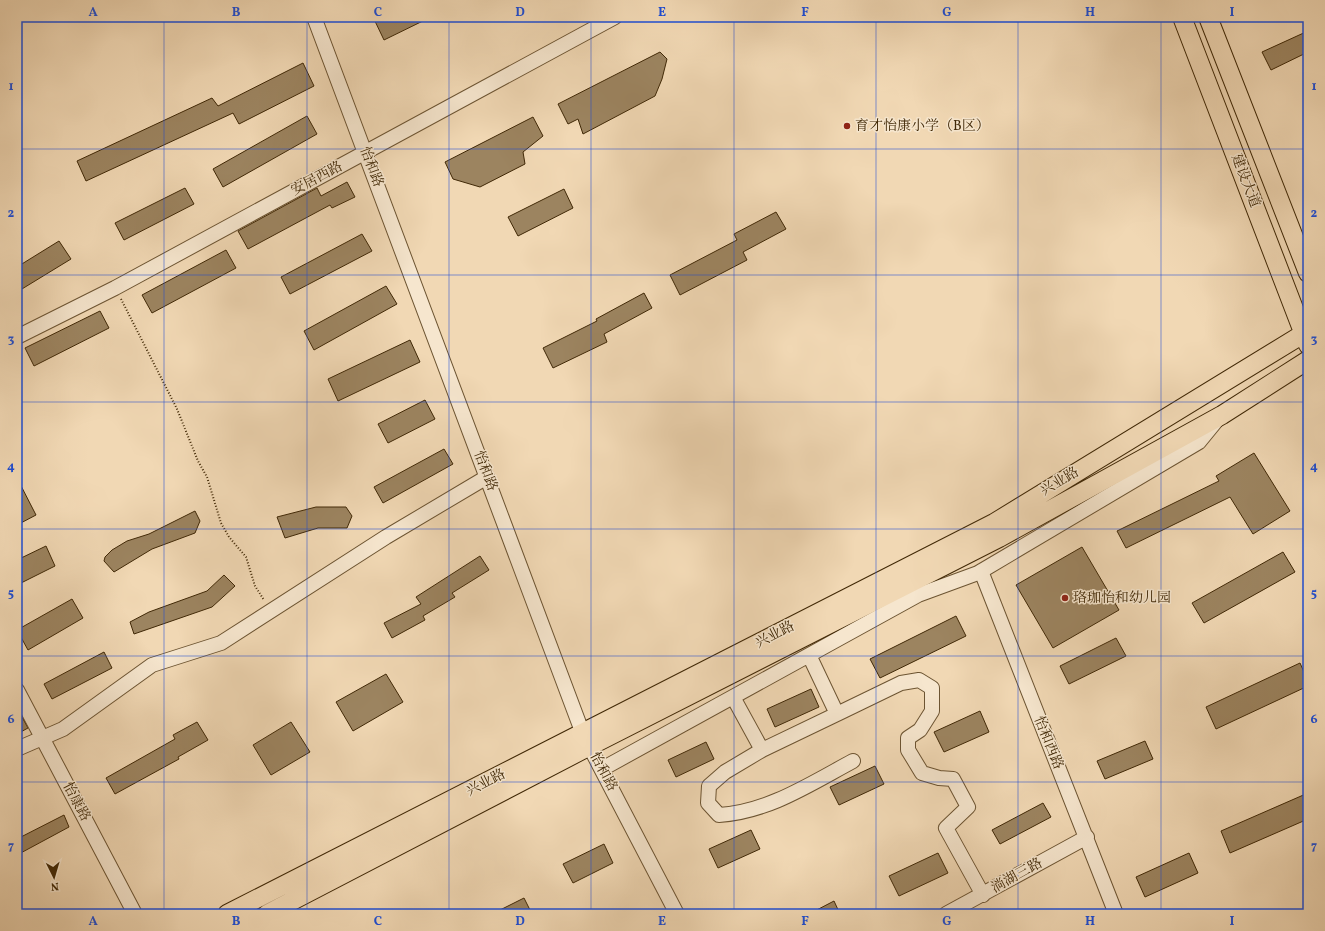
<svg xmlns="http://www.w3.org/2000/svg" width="1325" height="931" font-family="Vollkorn,'Noto Serif SC',serif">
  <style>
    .building { fill: #9c8460; stroke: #402806 }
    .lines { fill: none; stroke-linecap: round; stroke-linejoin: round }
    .minor-casing { stroke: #6c5432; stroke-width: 16 }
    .major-casing { stroke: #402806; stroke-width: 20 }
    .path { stroke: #402806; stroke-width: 2; stroke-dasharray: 1 2; stroke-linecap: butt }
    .minor { stroke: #f6e6ce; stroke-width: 14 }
    .major { stroke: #f1d8b4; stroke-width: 18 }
    .grid { fill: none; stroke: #1d4ed8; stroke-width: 1; stroke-opacity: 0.55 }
    .poi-dot { fill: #8f2418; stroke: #f6e6ce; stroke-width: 1.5 }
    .labels { text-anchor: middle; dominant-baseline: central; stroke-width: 3; stroke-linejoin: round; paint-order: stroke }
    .poi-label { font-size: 14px; fill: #402806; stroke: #f6e6ce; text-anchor: start }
    .street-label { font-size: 14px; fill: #402806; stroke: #f6e6ce }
    .neatline { fill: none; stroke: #1d4ed8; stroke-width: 1.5 }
    .grid-label { font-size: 13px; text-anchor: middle; font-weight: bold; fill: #1d4ed8 }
  </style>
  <rect width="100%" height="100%" fill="#f1d8b4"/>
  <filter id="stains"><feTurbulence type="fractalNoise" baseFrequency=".005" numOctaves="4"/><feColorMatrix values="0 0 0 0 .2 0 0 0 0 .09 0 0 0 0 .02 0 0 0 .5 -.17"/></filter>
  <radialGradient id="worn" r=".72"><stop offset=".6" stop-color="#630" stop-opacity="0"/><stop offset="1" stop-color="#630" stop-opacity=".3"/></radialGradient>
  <path class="building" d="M373,17H431L384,40Z
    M1308,31V52L1271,70L1262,52Z
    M660,52L667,59L662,79L655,96L583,134L578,119L568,124L558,104Z
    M303,63L314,86L239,124L233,113L86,181L77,161L212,98L218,106Z
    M307,116L317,134L223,187L213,169Z
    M533,117L543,136L523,152L525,164L480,187L453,179L445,162Z
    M347,182L355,197L332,208L330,205L248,249L238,231L317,188L321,196Z
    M185,188L194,204L124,240L115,223Z
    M564,189L573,208L518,236L508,217Z
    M776,212L786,229L743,252L747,260L680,295L670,275L737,240L734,234Z
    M362,234L372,251L290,294L281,277Z
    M59,241L71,259L17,292V267Z
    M226,250L236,268L152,313L142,295Z
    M386,286L397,304L314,350L304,331Z
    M644,293L652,308L604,334L607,342L553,368L543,348L597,321L596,319Z
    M100,311L109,328L34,366L25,348Z
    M410,340L420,362L338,401L328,379Z
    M425,400L435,419L388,443L378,424Z
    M444,449L453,464L383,503L374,487Z
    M1254,453L1290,511L1253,534L1230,497L1126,548L1117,531L1219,481L1216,476Z
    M17,478L36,515L17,525Z
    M316,507H346L352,516L347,528H318L285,538L277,517Z
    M195,511L200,521L195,533L152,549L114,572L104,561L105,557L112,550L127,541L149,534Z
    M46,546L55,566L17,585V560Z
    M1082,547L1119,610L1053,648L1016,585Z
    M1283,552L1295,572L1204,623L1192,603Z
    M480,556L489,570L452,593L455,597L423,616L425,620L392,638L384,623L421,604L416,597Z
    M224,575L235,586L212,607L134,634L130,622L149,612L207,591Z
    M72,599L83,618L28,650L17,630Z
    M956,616L966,636L880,678L870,659Z
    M1116,638L1126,656L1069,684L1060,666Z
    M104,652L112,668L52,699L44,684Z
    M1300,663L1308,681V686L1216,729L1206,707Z
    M386,674L403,702L353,731L336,702Z
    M811,689L819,707L775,727L767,709Z
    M17,708L28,728L17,734Z
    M980,711L989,732L944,752L934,732Z
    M197,722L208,740L178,757L179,759L115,794L106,778L175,739L173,735Z
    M291,722L310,752L271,775L253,745Z
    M1145,741L1153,759L1105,779L1097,761Z
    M706,742L714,759L676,777L668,760Z
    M875,766L884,784L839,805L830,787Z
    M1308,793V819L1230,853L1221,831Z
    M1043,803L1051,817L1000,844L992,830Z
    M64,815L69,827L17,855V839Z
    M751,830L760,849L718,868L709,849Z
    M604,844L613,863L573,883L563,864Z
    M938,853L948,873L899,896L889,876Z
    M1189,853L1198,873L1145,897L1136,877Z
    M524,898L532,914H492Z
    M834,901L840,914H809Z"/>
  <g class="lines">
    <g class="minor-casing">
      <path id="minor" d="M314,17L583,734L677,914
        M17,337L115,288L615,17
        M981,571L1116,914
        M17,690L135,914
        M733,697L762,750L837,714L809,655
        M837,714L901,683L919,680L932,688V711L920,730L908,738V750L922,773L939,778L953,779L968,807L946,828L983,895
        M17,749L63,729L152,665L221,643L386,537L487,477
        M762,750L725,772L709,786L708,803L719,815C768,812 810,784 853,761
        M602,769L918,595L978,573L1199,442L1217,420
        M946,914L1087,837"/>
    </g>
    <g class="major-casing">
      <path id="major" d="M1182,17L1308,345
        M1208,17L1308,273
        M227,914L994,523L1308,331
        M267,914L590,746L999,538L1222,415L1308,360"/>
    </g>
    <path class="path" d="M121,299L177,409L198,461L207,477L221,523L229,537L246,557L255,586L264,600"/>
    <use href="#minor" class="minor"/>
    <use href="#major" class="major"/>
  </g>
  <path class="grid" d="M164,17V914M307,17V914M449,17V914M591,17V914M734,17V914M876,17V914M1018,17V914M1161,17V914M17,149H1308M17,275H1308M17,402H1308M17,529H1308M17,656H1308M17,782H1308"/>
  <g class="poi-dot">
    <circle cx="847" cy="126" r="4"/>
    <circle cx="1065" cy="598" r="4"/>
  </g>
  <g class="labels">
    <g class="poi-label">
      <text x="855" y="126">育才怡康小学（B区）</text>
      <text x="1073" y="598">珞珈怡和幼儿园</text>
    </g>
    <g class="street-label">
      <text transform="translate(371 167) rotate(69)">怡和路</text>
      <text transform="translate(317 179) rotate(-28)">安居西路</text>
      <text transform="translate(1245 181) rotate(69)">建设大道</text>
      <text transform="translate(485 471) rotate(69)">怡和路</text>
      <text transform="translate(1060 482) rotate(-31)">兴业路</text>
      <text transform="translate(775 635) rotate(-27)">兴业路</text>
      <text transform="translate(1048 743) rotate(68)">怡和西路</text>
      <text transform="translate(603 772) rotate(62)">怡和路</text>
      <text transform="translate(486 783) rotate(-27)">兴业路</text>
      <text transform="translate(76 802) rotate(62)">怡康路</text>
      <text transform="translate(1017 876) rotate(-29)">淌湖三路</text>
    </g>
  </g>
  <rect width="1325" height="931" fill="none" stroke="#f1d8b4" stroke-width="44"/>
  <g transform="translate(54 877) rotate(175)" stroke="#f6e6ce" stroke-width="3" paint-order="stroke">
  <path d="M0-3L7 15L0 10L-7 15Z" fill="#402806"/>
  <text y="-6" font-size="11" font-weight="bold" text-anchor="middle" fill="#402806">N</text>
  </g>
  <rect x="22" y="22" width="1281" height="887" class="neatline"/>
  <g class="grid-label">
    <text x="93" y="16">A</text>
    <text x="236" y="16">B</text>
    <text x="378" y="16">C</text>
    <text x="520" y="16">D</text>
    <text x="662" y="16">E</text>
    <text x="805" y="16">F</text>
    <text x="947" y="16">G</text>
    <text x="1090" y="16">H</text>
    <text x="1232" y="16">I</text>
    <text x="11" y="90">1</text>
    <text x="1314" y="90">1</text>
    <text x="11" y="217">2</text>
    <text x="1314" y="217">2</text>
    <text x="11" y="343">3</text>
    <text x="1314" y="343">3</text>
    <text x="11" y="470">4</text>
    <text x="1314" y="470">4</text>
    <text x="11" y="597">5</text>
    <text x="1314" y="597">5</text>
    <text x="11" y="723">6</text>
    <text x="1314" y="723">6</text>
    <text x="11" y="850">7</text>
    <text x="1314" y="850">7</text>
    <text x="93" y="925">A</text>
    <text x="236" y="925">B</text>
    <text x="378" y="925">C</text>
    <text x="520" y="925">D</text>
    <text x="662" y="925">E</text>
    <text x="805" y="925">F</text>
    <text x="947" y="925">G</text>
    <text x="1090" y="925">H</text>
    <text x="1232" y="925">I</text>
  </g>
  <rect width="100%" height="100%" filter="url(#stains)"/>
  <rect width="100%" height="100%" fill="url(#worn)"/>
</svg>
